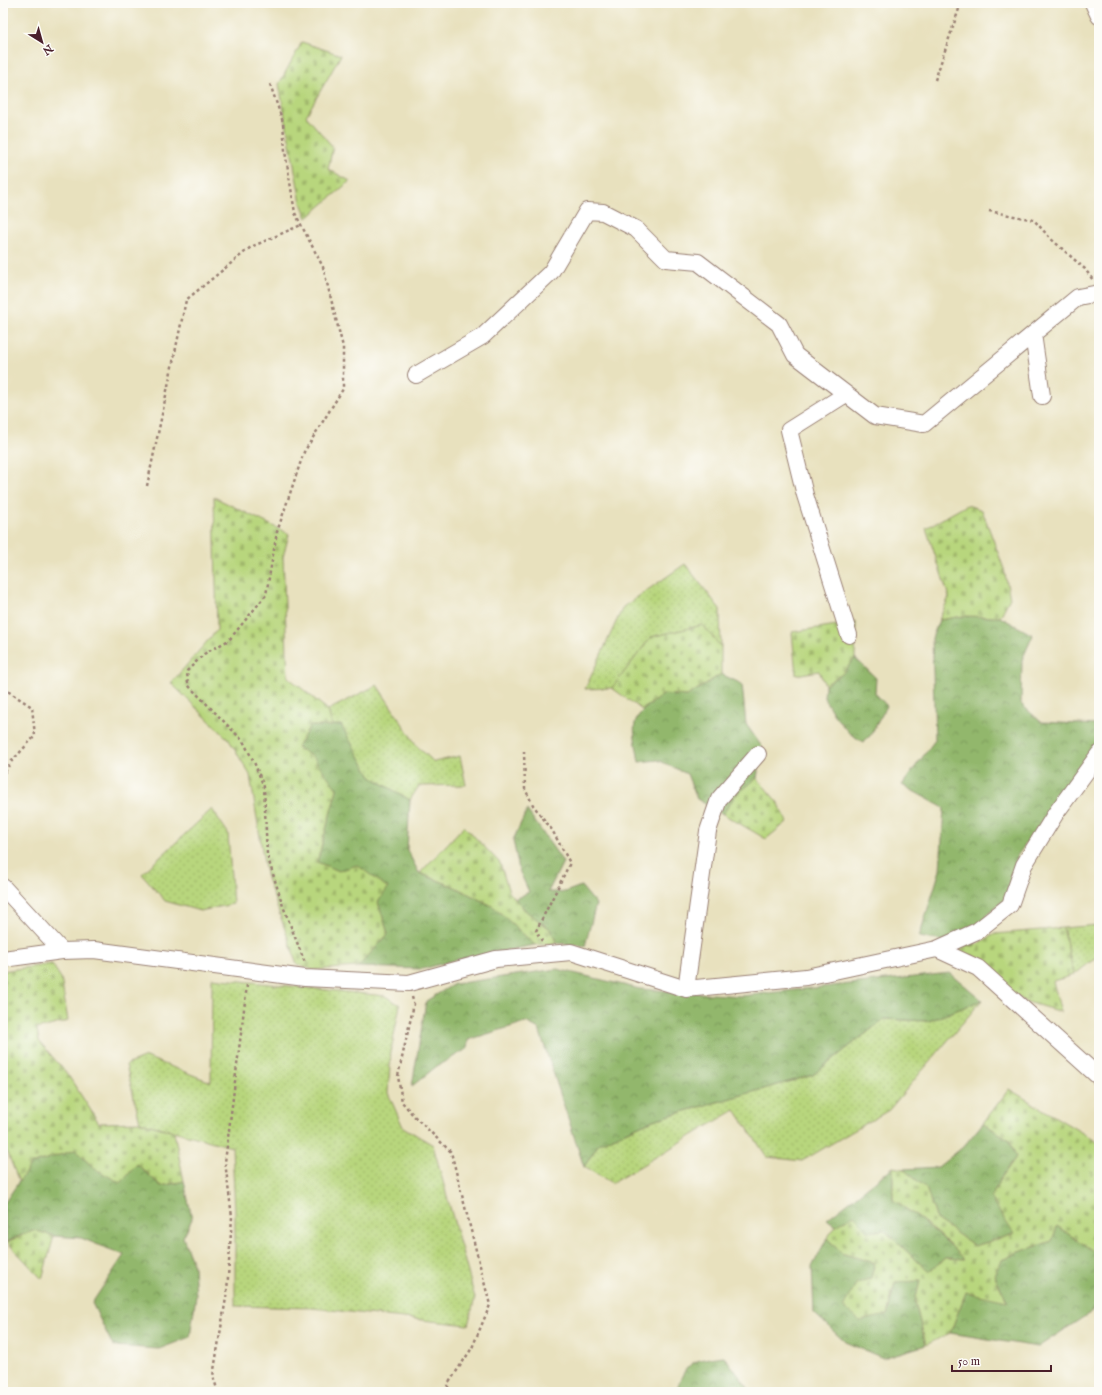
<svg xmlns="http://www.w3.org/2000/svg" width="1102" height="1395" font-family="'IM FELL English',serif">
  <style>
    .grass { fill: url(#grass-dots); stroke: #817a54 }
    .forest { fill: url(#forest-crowns); stroke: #6e6b4c }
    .cemetery { fill: url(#cemetery-stones); stroke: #817a54 }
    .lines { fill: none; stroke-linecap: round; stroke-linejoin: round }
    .minor-casing { stroke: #998074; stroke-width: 18 }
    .path { stroke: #998074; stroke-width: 2.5; stroke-dasharray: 3 3; stroke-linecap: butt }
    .minor { stroke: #fff; stroke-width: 16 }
  </style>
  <defs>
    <pattern id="grass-dots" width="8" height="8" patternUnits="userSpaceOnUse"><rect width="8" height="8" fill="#b8d67d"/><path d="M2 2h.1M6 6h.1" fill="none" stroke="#a0b76c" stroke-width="1.8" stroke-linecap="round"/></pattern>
    <pattern id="forest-crowns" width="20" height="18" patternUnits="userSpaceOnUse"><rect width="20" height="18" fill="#92b76c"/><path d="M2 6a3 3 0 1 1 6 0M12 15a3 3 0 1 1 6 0" fill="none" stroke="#799459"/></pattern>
    <pattern id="cemetery-stones" width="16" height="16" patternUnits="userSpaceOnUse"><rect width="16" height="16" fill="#b8d67d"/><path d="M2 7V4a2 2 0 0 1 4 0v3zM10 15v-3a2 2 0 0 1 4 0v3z" fill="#a0b76c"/></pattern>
  </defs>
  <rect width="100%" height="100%" fill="#fdfcf7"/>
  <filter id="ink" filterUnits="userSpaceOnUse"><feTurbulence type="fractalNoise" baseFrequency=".025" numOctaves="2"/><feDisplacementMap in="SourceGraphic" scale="8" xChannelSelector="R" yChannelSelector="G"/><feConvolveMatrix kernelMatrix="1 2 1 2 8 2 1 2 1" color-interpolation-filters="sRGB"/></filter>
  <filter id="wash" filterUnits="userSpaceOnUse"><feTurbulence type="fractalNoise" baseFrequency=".012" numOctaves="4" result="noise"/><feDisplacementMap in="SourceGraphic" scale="16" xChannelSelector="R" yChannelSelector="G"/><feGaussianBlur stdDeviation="0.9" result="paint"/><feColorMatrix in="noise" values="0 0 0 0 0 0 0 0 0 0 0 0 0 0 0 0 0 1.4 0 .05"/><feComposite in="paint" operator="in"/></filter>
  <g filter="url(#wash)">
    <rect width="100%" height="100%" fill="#e8e1be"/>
    <path class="grass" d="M685,564L720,609L721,647L703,625L651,637L612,688L585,689L623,607Z
      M377,685L417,746L434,762L460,756L466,785L419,786L410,800L371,777L341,726H332L328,710Z
      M212,809L228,833L233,904L200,911L165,901L142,874Z
      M1099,925V955L1074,975L1063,928Z
      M212,978L385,996L400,1005L391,1051L388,1093L403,1127L433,1145L475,1298L468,1325L312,1308L235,1306V1212L232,1147L140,1122L126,1065L146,1057L211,1082Z
      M982,1000L889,1110L802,1161L767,1157L735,1110L612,1183L584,1167L599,1143L653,1120L813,1075L884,1019L929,1021Z"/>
    <path class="forest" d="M963,616L1000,617L1033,635L1022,660L1021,704L1041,722L1097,725L1099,742L1017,856L1005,900L989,912L974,946L919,937L940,870L944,808L902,785L935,740L932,638L939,620Z
      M855,658L876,678L875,693L887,706L870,736L863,742L849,733L834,715L824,698L825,685L842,674Z
      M721,674L742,684L746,724L762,747L757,778L735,796L723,814L697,799L687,774L658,760L639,762C632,720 628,720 664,694L687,696Z
      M341,725L371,777L410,800L407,850L419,873L455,887L494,907L535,945L451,961L423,969L358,967L388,934L378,902L339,871L317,862L337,789L297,747L310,726Z
      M527,810L563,862L548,892H565L581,886L596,904L585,946L557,943L550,929L527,912L515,899L529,892L519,870L513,840Z
      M557,969L640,989L741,996L950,973L982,1000L929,1021L884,1019L813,1075L653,1120L599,1143L584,1167L539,1029L526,1022L468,1040L467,1049L437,1066L412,1086L426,1001L454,984Z
      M983,1123L1010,1140L1016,1157L999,1181L1014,1234L975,1246L937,1220L926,1188L903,1169L938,1167L963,1147Z
      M75,1150L95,1169L137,1164L161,1186L184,1181L192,1219L183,1237L194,1267L196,1296L190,1337L159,1349L113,1346L92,1303L124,1255L81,1238L54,1236L33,1230L7,1242L3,1205L31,1164Z
      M893,1167V1200C919,1217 942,1237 965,1259L945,1258L929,1272L884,1230L868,1232L854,1215L836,1226L827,1219Z
      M1057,1226L1099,1255V1307L1038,1347L950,1333L966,1292L1007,1300L994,1275L1002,1260L1018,1252L1052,1241Z
      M827,1238L841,1253L875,1263L871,1278L856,1285L887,1315L895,1282L920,1281L915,1302L926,1345L883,1358L845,1342L814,1313L812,1267Z
      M724,1356L751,1392H676C686,1360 693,1360 724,1356Z"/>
    <path class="cemetery" d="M302,42L341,55L306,116L333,147L328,169L350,181L307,218L301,203L279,84Z
      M214,497L289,534L283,557L288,677L328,710L332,726H310L297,747L313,757L337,789L317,862L339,871L357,865L388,888L378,902L388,934L358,967L313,970L297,964L266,875L250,775L229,740L171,683L217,630Z
      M967,505L982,510L1004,569L1010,598L1000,617L963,616L939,620L949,597L926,528Z
      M856,622L855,658L842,674L825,685L819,671L796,675L792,632Z
      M703,625L721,647V674L687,696L664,694L642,710L612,688L651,637Z
      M757,778L779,804L787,822L766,839L723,814L735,796Z
      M464,826L500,863L509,892L527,912L550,929L557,943L535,945L494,907L455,887L420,873Z
      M1063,928L1074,975L1053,981L1061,1012L1024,1001L960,956V944L974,946L995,934Z
      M52,964L61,978L68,1021L37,1029L39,1041L68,1075L99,1123L140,1122L174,1132L184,1181L161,1186L137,1164L121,1183L95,1169L75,1150L31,1164L19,1182L3,1141V971Z
      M1009,1089L1099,1143V1255L1057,1226L1052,1241L1018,1252L1002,1260L994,1275L1007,1301L966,1292L950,1333L926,1345L915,1302L920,1281L895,1282L887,1315L860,1321L843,1307L856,1284L871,1278L875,1263L841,1253L827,1238L836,1226L854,1215L868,1232L884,1230L929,1272L945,1258L964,1259C943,1236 919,1217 893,1200V1167L903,1169L926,1188L937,1220L975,1246L1014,1234L991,1199L999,1181L1016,1157L1010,1140L983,1123Z
      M33,1230L54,1236L42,1279L7,1242Z"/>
  </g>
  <g filter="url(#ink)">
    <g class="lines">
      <g class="minor-casing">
        <path id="minor" d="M1093,3L1099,16
          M1033,334L1042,396
          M416,375L483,336L551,272L587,211L603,212L636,229L666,259L698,262L779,324L795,355L875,416L924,424L1078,297L1099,293
          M846,394L789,430L805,495L849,635
          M3,887L62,951
          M937,949L977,931L1010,905L1024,865L1056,813L1099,754
          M3,959L62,951L94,950L305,978L409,983L496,959L571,952L686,989L806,977L937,949L978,968L1099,1077
          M686,989L708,831L719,799L758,754"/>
      </g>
      <path class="path" d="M935,80L961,3
        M270,84L283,122L285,151L295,213L323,267L343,347V389L304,452L277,532L266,595L229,640L204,654L187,671L188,685L243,741L254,762L264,787L267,855L283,906L305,963
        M989,211L1034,220L1050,238L1085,269L1093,280
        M147,486L186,300L251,247L301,225
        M3,688L32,707L35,736L11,762L3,775
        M524,751L525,789L533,805L552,830L570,863L536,931L542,941
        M412,997L414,1004L398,1076L402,1102L414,1116L451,1152L490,1305L472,1348L448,1384V1392
        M218,1392L213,1376L227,1292L232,1217L225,1162L247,985"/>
      <use href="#minor" class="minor"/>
    </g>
  </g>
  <rect width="1102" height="1395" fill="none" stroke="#fdfcf7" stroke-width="16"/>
  <g transform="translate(42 42) rotate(143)" stroke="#fdfcf7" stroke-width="3" paint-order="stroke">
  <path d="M0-3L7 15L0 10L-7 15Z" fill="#4a1f2b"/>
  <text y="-6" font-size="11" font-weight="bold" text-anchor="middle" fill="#4a1f2b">N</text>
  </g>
  <path d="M952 1365v6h99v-6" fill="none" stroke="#4a1f2b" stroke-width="2"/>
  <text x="958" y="1365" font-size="12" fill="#4a1f2b" stroke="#fdfcf7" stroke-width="3" paint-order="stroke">50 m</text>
</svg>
